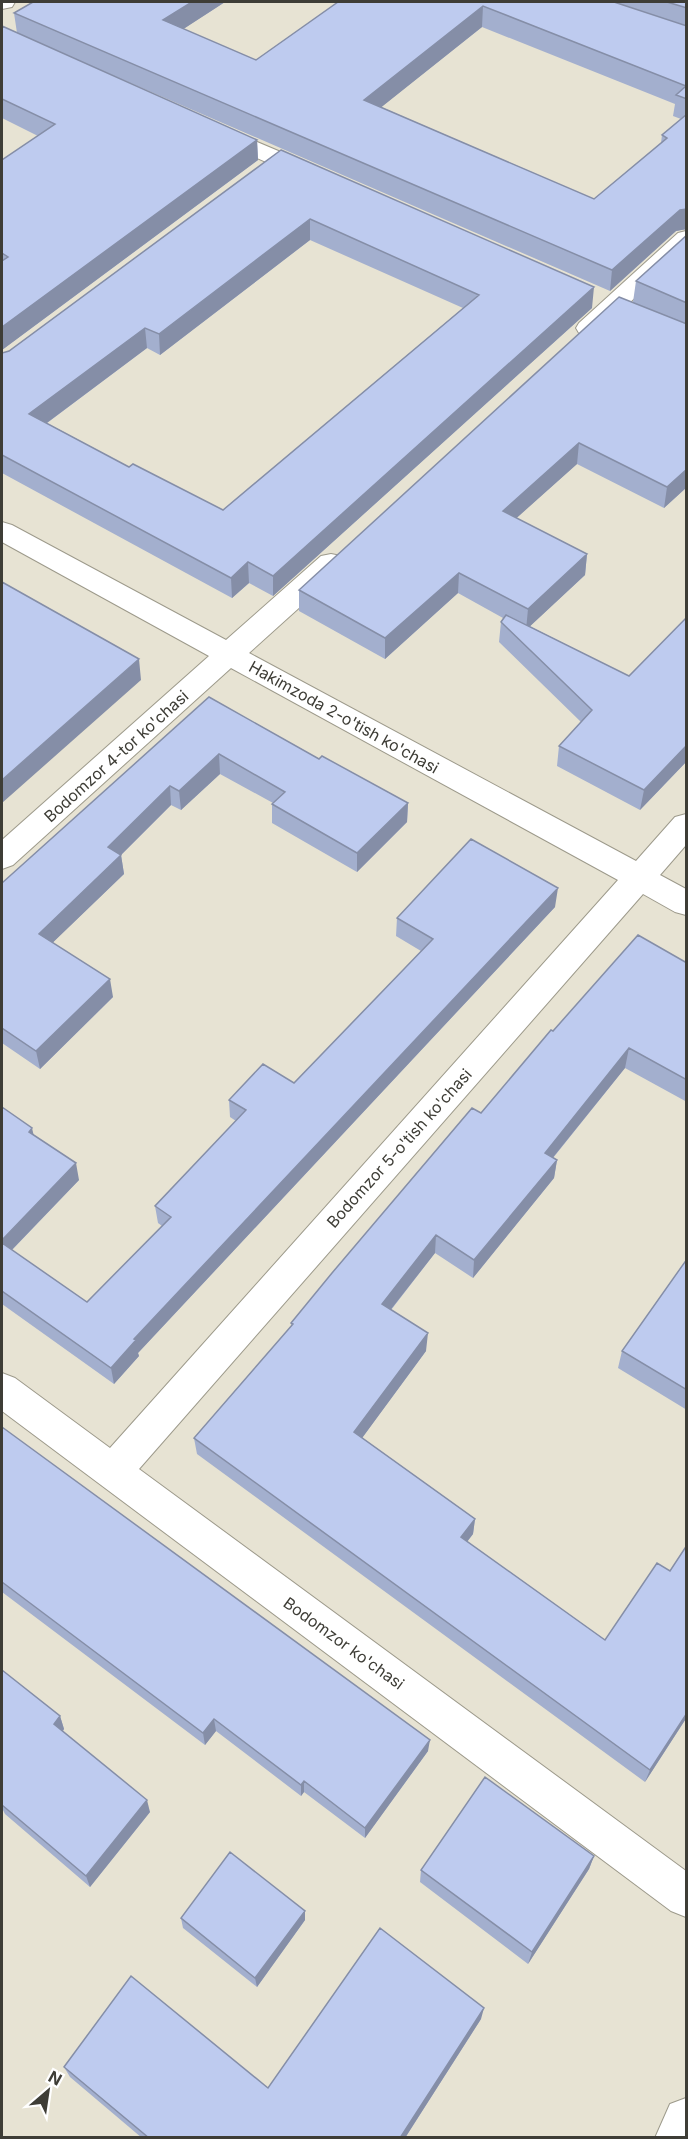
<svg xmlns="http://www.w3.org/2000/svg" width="688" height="2139" font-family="Inter,sans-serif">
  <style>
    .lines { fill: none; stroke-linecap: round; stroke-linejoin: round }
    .minor-casing { stroke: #9d9a8b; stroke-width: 2 }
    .tertiary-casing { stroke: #9d9a8b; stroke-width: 2 }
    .minor { fill: #fff; fill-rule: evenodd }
    .tertiary { fill: #fff; fill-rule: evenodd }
    .wall { fill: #a3afce; fill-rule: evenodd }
    .shaded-wall { fill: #858ea7 }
    .building { fill: #becbef; stroke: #858ea7; stroke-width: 1.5; fill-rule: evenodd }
    .labels { text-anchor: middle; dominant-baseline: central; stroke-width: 4.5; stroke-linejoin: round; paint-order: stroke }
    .street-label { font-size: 16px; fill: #3e3d36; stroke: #fff }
  </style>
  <rect width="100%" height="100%" fill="#e7e3d3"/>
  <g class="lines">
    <g class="minor-casing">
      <path id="minor" d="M217,125L321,169L325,174L321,179L313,181L305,179L209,137L206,132L209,127Z
        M686,231V250L597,333L588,336L579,333L576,328L579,323L678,233Z
        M2,522L12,525L226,640L321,556L331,554L341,556L345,563L341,570L249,653L636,861L675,817L686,814V845L660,875L686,889V915L675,912L643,894L139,1469L686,1871V1917L671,1911L2,1411V1373L15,1378L110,1448L618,880L231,668L13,865L2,869V840L209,656L2,542Z"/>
    </g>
    <g class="tertiary-casing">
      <path id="tertiary" d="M2,2H15L12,7L2,9Z
        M686,2098V2138H655L670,2104Z"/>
    </g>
    <use href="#minor" class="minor"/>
    <use href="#tertiary" class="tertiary"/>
  </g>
  <path class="wall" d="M33,2H225L183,29L256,60L338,2H687V229L676,231L610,291L82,62L257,140L258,160L2,350V160L38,136L2,118V26L17,33L14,13ZM482,27L675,104L673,116L681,119L662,135L661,143L594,199L381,107Z
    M281,150L592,308L273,596L249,583L232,598L2,473V353L9,351ZM310,240L463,308L223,510L129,467L47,423L147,348L160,355Z
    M687,235V487L664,508L577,464L516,518L587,554L585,575L530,626L629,676L687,617V761L640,810L557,766L559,746L581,722L499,642L501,622L503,618L458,593L385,659L299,611V590L633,302L636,281Z
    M209,697L319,759L408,803L407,822L357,872L272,823V804L273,803L220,774L181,810L171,805L121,855L124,874L52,943L113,997L40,1069L2,1043V883Z
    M555,907L138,1353L139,1356L114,1384L2,1304V1107L34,1135L79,1180L12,1250L87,1302L162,1226L158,1223L155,1206L236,1121L230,1117L229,1100L294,1083L421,951L396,936L397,918Z
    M687,963V1102L625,1068L553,1158L557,1160L554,1178L473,1278L435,1253L391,1310L426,1351L362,1438L475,1519L473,1534L467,1542L605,1640L670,1571L687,1545V1717L645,1782L197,1454L194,1438L291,1327V1323L481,1113L553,1031Z
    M687,1259V1410L618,1368L622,1351Z
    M2,1427L428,1751L365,1838L304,1792L301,1796L216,1731L205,1745L2,1592Z
    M2,1670L60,1716L64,1729L63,1731L150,1812L90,1887L5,1814L2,1808Z
    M594,1856L589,1869L528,1964L420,1882L421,1870Z
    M305,1911V1920L257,1987L183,1928L181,1918Z
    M481,2019L405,2138H142L70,2077L64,2067L268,2088Z"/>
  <path class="shaded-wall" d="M192,2H225L165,41L163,20Z
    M483,6L482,27L364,121V100Z
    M257,140L258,160L2,350V327Z
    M687,209V229L676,231L610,291L612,270L680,210Z
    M310,219V240L160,355L159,334Z
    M594,287L592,308L273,596V576Z
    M145,328L147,348L32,434L29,414Z
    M579,443L577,464L501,532L503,511Z
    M687,469V487L664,508L667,487Z
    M587,554L585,575L526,630L528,609Z
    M248,562L249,583L232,598L231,578Z
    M459,573L458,593L385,659V638Z
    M139,659L141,680L2,803V780Z
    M687,745V761L640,810L644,790Z
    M219,754L220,774L181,810L179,791Z
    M170,786L171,805L116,860L121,855L124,874L42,953L39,934L108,847Z
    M408,803L407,822L357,872V853Z
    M558,888L555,907L138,1353L139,1356L114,1384L111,1368L134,1339Z
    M110,979L113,997L40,1069L36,1051Z
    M629,1048L625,1068L542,1171L545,1153Z
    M32,1128L36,1145L29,1132Z
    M557,1160L554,1178L473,1278L474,1260Z
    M76,1163L79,1180L4,1258L2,1247V1240Z
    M436,1235L435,1253L381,1322L382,1304Z
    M428,1333L426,1351L354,1449V1432Z
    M475,1519L473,1534L459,1552L461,1537Z
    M687,1713V1717L645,1782L650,1770Z
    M60,1716L64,1729L58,1737L54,1724Z
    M214,1719L216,1731L205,1745L203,1733Z
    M430,1740L428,1751L365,1838V1828Z
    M304,1781V1792L301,1796V1785Z
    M147,1800L150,1812L90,1887L86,1876Z
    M594,1856L589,1869L528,1964L532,1952Z
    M305,1911V1920L257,1987L255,1978Z
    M484,2008L481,2019L405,2138H400Z"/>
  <path class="building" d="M33,2H192L163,20L256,60L338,2H614L687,26V99L676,95L686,86L483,6L364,100L594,199L667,138L662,135L687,114V209L680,210L612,270L14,13Z
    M667,2H687V8Z
    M2,26L257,140L2,327V261L8,257L2,253V160L55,124L2,99Z
    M281,150L594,287L273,576L248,562L231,578L2,455V353L9,351ZM310,219L479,295L223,510L133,464L129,467L29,414L145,328L159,334Z
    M687,235V303L636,281Z
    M619,297L687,324V469L667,487L579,443L503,511L587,554L528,609L459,573L385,638L299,590Z
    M2,582L139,659L2,780Z
    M506,615L629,676L687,617V745L644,790L559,746L592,710L501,622Z
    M209,697L319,759L322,756L408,803L357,853L272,804L285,792L219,754L179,791L170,786L108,847L121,855L39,934L110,979L36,1051L2,1028V883Z
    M471,839L558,888L134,1339L136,1340L111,1368L2,1291V1243L87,1302L171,1217L155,1206L246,1110L229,1100L263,1064L294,1083L433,939L397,918Z
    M638,935L687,963V1080L629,1048L545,1153L557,1160L474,1260L436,1235L382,1304L428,1333L354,1432L475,1519L461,1537L605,1640L657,1563L670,1571L687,1545V1713L650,1770L194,1438L293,1324L291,1323L332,1273L472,1108L481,1113L551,1030L553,1031Z
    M2,1107L32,1128L29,1132L76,1163L2,1240Z
    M687,1259V1390L622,1351Z
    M2,1427L430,1740L365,1828L304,1781L301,1785L214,1719L203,1733L2,1582Z
    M2,1670L60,1716L54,1724L147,1800L86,1876L2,1805Z
    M485,1777L594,1856L532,1952L421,1870Z
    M230,1852L305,1911L255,1978L181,1918Z
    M380,1928L484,2008L400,2138H149L64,2067L131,1976L268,2088Z"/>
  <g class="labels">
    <g class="street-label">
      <text transform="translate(344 717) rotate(29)">Hakimzoda 2-o'tish ko'chasi</text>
      <text transform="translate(116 756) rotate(-42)">Bodomzor 4-tor ko'chasi</text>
      <text transform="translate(399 1148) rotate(-48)">Bodomzor 5-o'tish ko'chasi</text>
      <text transform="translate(344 1643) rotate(36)">Bodomzor ko'chasi</text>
    </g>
  </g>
  <rect width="688" height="2139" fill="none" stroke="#3e3d36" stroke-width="6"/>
  <g transform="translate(48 2091) rotate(29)" stroke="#ffffff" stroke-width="4.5" paint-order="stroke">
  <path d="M0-4.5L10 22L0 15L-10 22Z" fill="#3e3d36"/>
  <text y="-9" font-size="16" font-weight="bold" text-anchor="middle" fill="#3e3d36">N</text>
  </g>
</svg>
